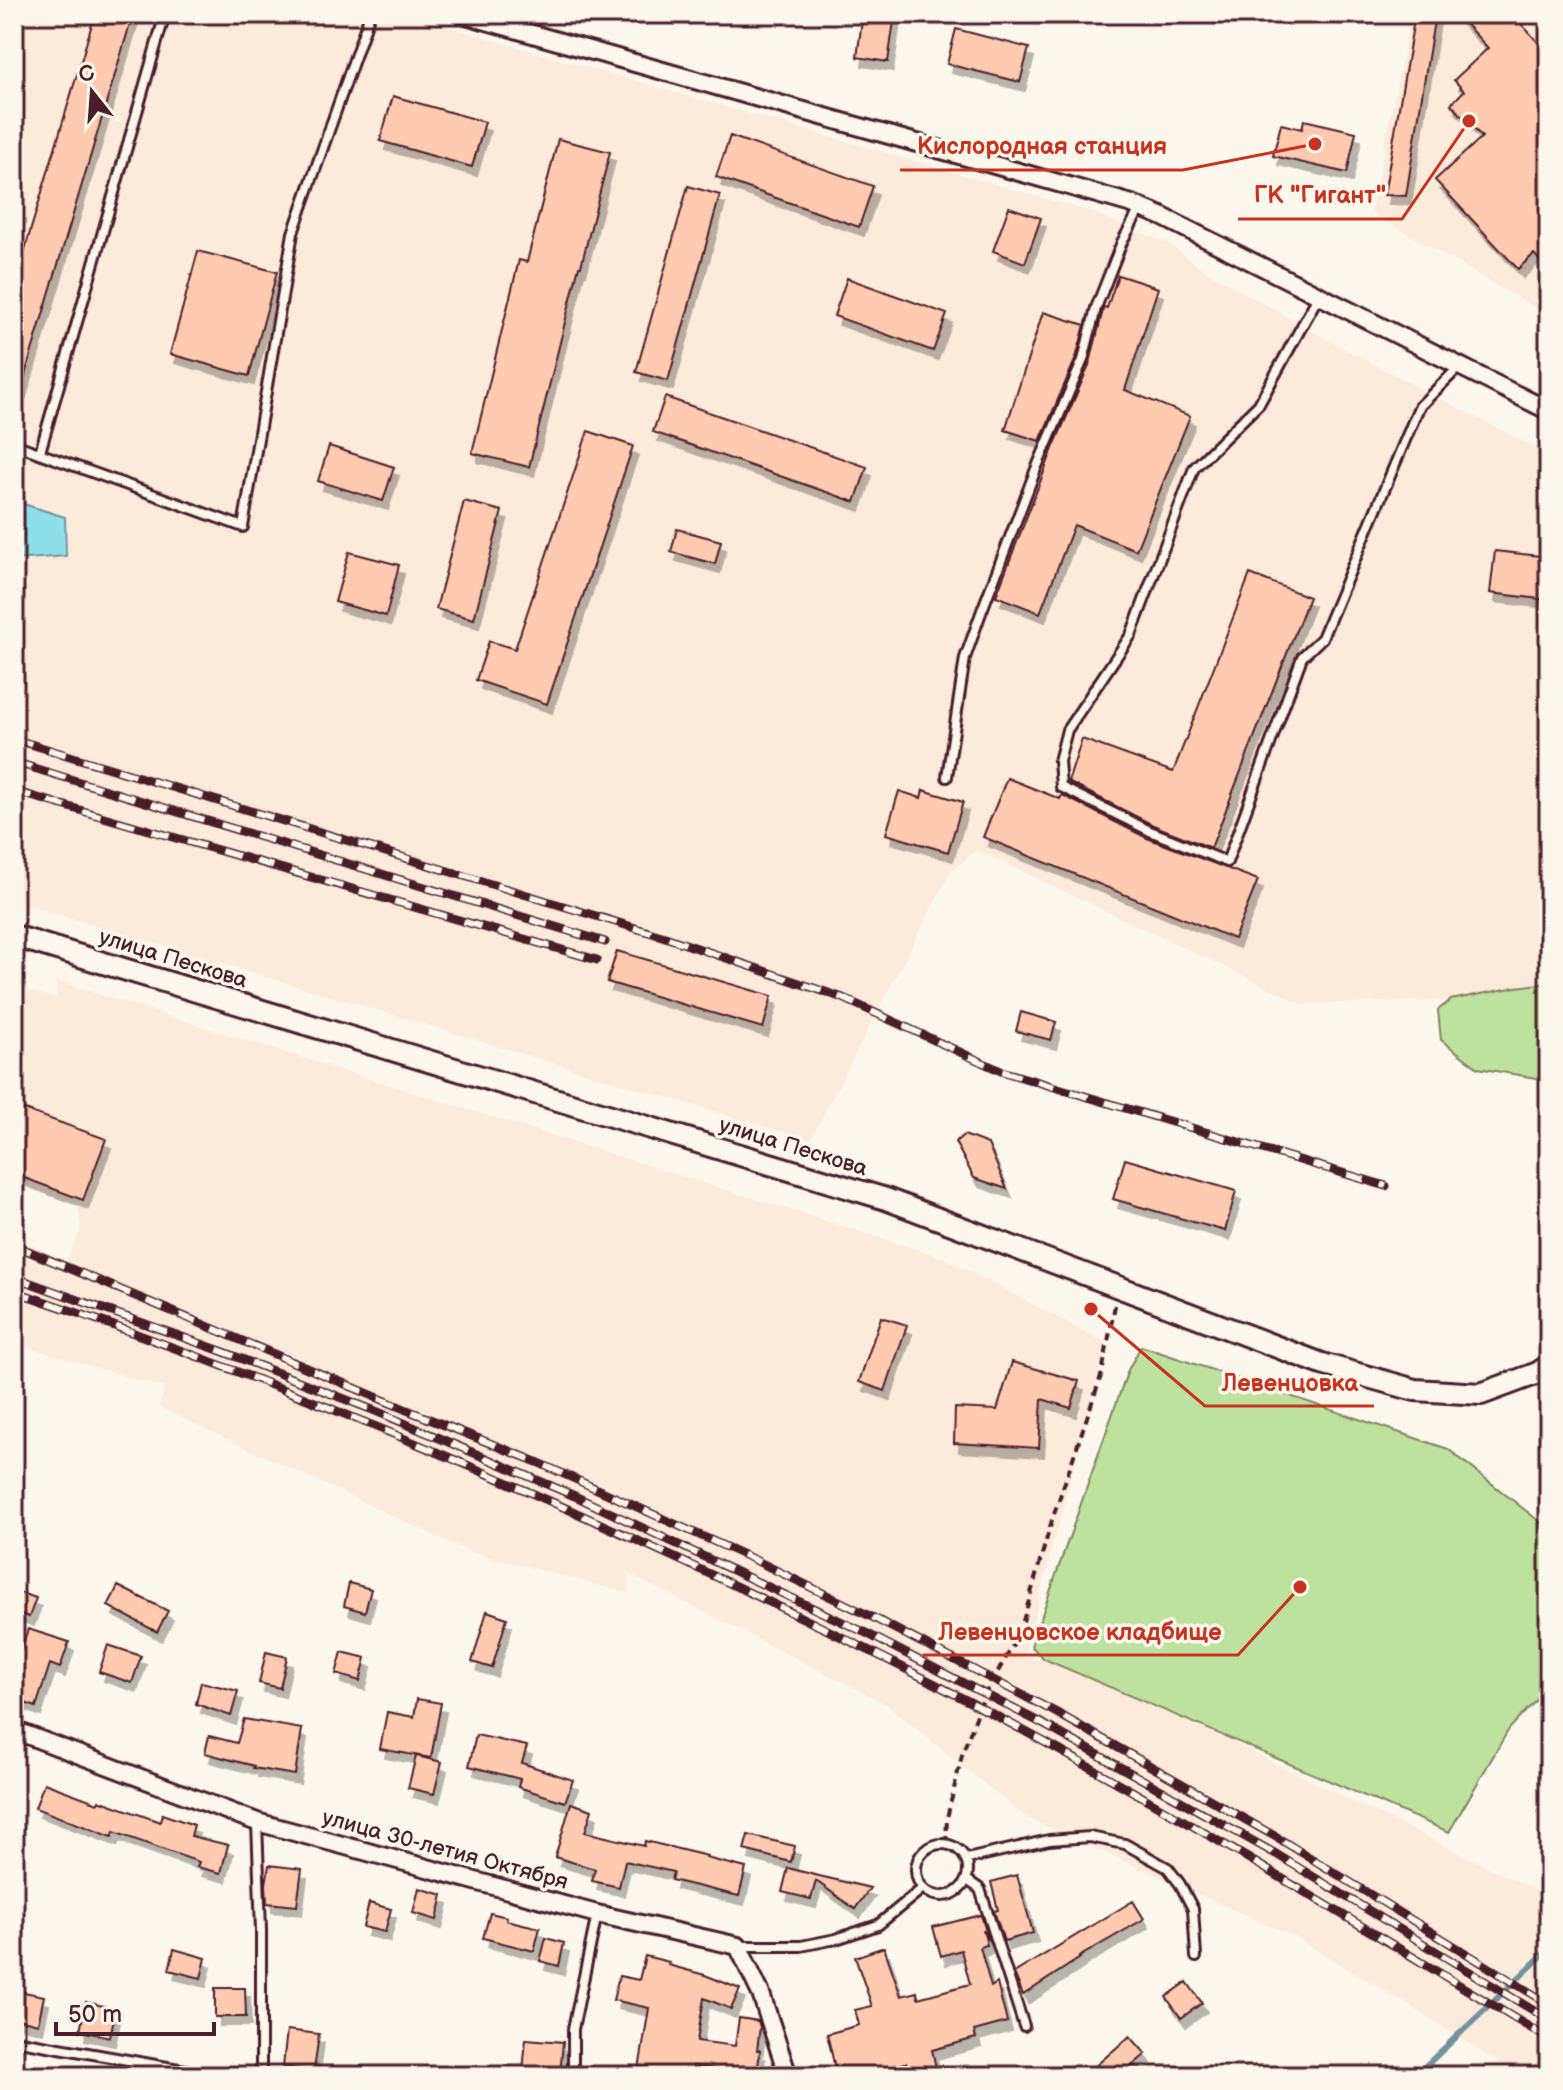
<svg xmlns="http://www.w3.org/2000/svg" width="1563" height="2090" font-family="'Balsamiq Sans',sans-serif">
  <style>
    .built { fill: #fceada }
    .green { fill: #bde29d; stroke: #848064; stroke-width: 2 }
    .water { fill: #8fdfea; stroke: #73929e; stroke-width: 2 }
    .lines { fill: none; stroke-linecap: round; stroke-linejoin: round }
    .stream { stroke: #73929e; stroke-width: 6 }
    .building { fill: #ffcab0; stroke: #4a1f2b; stroke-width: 2; filter: url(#shadow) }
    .service-casing { stroke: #4a1f2b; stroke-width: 14 }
    .minor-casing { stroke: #4a1f2b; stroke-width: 22 }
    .tertiary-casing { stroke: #4a1f2b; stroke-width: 26 }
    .path { stroke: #4a1f2b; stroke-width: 4; stroke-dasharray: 8 6; stroke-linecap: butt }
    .service { stroke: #fbf7ec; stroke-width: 8 }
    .minor { stroke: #fbf7ec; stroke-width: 16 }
    .tertiary { stroke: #fbf7ec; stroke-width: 20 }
    .rail-casing { stroke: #4a1f2b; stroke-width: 9 }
    .rail { stroke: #fbf7ec; stroke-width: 6; stroke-dasharray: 18; stroke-linecap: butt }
    .labels { text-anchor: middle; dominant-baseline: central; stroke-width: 7; stroke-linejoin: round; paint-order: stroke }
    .street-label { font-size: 22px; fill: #4a1f2b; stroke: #fbf7ec }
    .leader { fill: none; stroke: #c8321e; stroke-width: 3 }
    .callout-dot { fill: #c8321e; stroke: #fbf7ec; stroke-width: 3 }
    .callout-label { font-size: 24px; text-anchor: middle; font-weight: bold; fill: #c8321e; stroke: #fbf7ec; stroke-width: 7; stroke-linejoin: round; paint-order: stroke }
  </style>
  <defs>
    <filter id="shadow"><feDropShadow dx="5" dy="9" stdDeviation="0" flood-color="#0004"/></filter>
  </defs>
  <rect width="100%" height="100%" fill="#fbf7ec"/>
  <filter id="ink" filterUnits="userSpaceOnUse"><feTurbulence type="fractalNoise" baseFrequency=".0125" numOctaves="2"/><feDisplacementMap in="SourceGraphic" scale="16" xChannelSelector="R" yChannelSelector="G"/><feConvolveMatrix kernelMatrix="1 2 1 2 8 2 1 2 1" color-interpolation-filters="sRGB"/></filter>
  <g filter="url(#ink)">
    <path class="built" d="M14,14H402L1036,196L1088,211L1169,244L1204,270L1333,343L1549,455V1001L1451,1000L1303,1004L977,850L951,871L810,1140L14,901Z
      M1408,14H1549V316L1371,212L1408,30Z
      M56,981L944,1258L1106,1343L1024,1656L1095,1675L1549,1897V2076H1519L1412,2007L1293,1936L1025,1817L888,1705L629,1574V1593L468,1551L159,1407L165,1388L14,1343V1236L66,1262L81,1228L78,1204L14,1184V986L57,999Z"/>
    <path class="green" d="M1549,983V1073L1536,1078L1478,1068L1441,1040L1438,1010L1451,1000L1516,987Z
      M1141,1346L1448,1449L1549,1529V1669L1544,1692L1509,1729L1449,1832L1044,1659L1031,1646L1128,1370Z"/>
    <path class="water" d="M14,501L65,517L66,556L14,560Z"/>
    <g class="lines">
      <path class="stream" d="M1415,2076L1549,1949"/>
    </g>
    <path class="building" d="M95,14H133L18,398L14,397V286Z
      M863,14H895L888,62L857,57Z
      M1415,14H1435L1406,196L1384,195Z
      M1456,14H1512L1549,54V271L1534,254L1518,269L1435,180L1482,137L1451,104L1464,91L1454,80L1488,48Z
      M956,29L1029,48L1020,82L947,64Z
      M393,96L485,122L472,167L380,141Z
      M1304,120L1356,132L1347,173L1273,156L1281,124L1302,129Z
      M730,136L873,186L859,227L716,177Z
      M558,139L610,152L581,266H579L529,467L472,453L519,260L527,262Z
      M688,186L720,195L668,381L636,372Z
      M1009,207L1041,218L1025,263L993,251Z
      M198,251L277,272L249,376L170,354Z
      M1118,275L1158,288L1125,390L1190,416L1136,550L1074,525L1040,613L996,596L1054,446L1090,363L1103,310L1104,307L1107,308Z
      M847,278L947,314L933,351L834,316Z
      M1043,312L1085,325L1076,358L1040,441L1005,430Z
      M665,397L867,467L855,502L653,432Z
      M588,431L633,446L547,704L476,680L489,641L515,649Z
      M329,446L394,467L383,501L318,481Z
      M464,501L502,511L474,619L436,609Z
      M677,529L721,541L715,564L671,552Z
      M1495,551L1549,557V600L1490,593Z
      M349,552L399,565L386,616L335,602Z
      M1250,574L1309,597L1211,848L1153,825L1068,782L1082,739L1173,772Z
      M1007,778L1060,799L1062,795L1147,838L1258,880L1234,939L983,837Z
      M923,790L963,802L948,852L886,834L899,791L921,798Z
      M617,951L772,996L763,1028L607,982Z
      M1021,1012L1056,1022L1051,1040L1016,1031Z
      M14,1106L106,1139L83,1200L14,1174Z
      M964,1135L988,1144L1007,1189L974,1178L955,1142Z
      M1125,1159L1236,1191L1225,1231L1113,1199Z
      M881,1317L907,1325L885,1391L859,1382Z
      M1012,1362L1079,1381L1071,1408L1042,1399L1039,1448L954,1443L955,1408L997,1410Z
      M349,1583L371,1589L365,1612L344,1606Z
      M118,1586L168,1611L157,1632L108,1606Z
      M14,1591L36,1598L29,1617L14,1612Z
      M487,1611L507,1618L492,1668L472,1662Z
      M28,1629L69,1642L60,1668L50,1664L36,1707L14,1699V1670Z
      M108,1645L141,1656L132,1683L99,1672Z
      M266,1652L287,1657L280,1688L259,1683Z
      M342,1652L366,1658L360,1681L336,1674Z
      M201,1682L238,1691L231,1716L196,1704Z
      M417,1699L441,1703L431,1758L380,1749L387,1712L414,1717Z
      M244,1719L302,1729L295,1775L253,1768L254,1766L205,1753L209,1736L237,1743Z
      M476,1735L527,1746L522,1763L573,1780L565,1802L518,1787L520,1779L469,1766Z
      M416,1756L442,1762L434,1794L408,1788Z
      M44,1783L98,1803L99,1800L160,1822L162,1814L194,1825L191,1836L228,1845L221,1873L197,1867L199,1862L114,1832L112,1837L35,1808Z
      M571,1803L592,1810L585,1832L644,1846L645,1841L707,1856L706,1858L746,1868L739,1896L671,1880L673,1872L625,1861L619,1887L592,1881L595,1869L555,1857Z
      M748,1835L795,1846L791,1862L744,1850Z
      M269,1865L302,1869L297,1906L267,1903L266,1884Z
      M788,1868L815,1875L870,1888L855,1909L816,1881L811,1899L782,1892Z
      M1017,1875L1033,1933L1004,1941L994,1911L998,1910L991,1882Z
      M419,1888L443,1895L437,1920L413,1913Z
      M1133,1901L1144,1919L1079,1957L1080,1958L1023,1995L1014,1973Z
      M369,1903L391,1909L385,1932L363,1927Z
      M490,1913L507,1917L506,1920L540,1928L534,1951L483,1938Z
      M981,1915L989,1941L983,1930L987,1945L980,1947L991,1987L997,1983L1007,2022L974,2031L976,2038L932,2050L936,2068L909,2075L906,2063L855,2076H837L827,2034L859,2025L855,2010L872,2006L855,1957L884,1947L901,1996L917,1992L918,1998L970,1984L961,1950L941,1956L933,1927Z
      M546,1938L564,1943L559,1966L540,1961Z
      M174,1949L206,1958L201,1978L169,1970Z
      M645,1956L669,1962L668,1965L705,1975L740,1989L731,2009L704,1998L697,2041L735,2046L739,2018L758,2021L760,2027L757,2050H760L757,2075L693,2066L692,2076H638L649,2008L613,2000L619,1976L639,1980Z
      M1187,1982L1202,2003L1181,2018L1166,1997Z
      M215,1988H245L246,2017H215Z
      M14,1990L44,1996L38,2024L14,2018Z
      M86,2002L116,2009L110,2037L80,2031Z
      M287,2030L319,2034L314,2071L283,2067Z
      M1130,2036L1146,2054L1120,2076H1084Z
      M526,2039L563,2042L560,2075L523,2072Z"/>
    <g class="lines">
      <g class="service-casing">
        <path id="service" d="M1319,295L1259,404L1194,468L1131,635L1067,730L1059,761L1061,787L1150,831L1227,862L1302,657L1322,638L1419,407L1459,367
          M14,444L243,527L293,233L370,14
          M40,452L165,14
          M947,777L965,658L981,613L1036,469L1083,360L1096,308L1122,242L1141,207
          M257,1823L261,1930V2076
          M916 1870a26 26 0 1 1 52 0a26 26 0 1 1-52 0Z
          M967,1859L1049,1840L1090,1837L1125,1844L1168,1868L1180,1884L1193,1909L1196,1957
          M967,1880L980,1889L1024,2026
          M739,1946H801L836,1939L878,1925L923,1888
          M14,2040L207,2074L240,2076
          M573,2076V2029L597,1914"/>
      </g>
      <g class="minor-casing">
        <path id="minor" d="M462,14L1132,204L1161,216L1549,411
          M14,1730L257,1822L597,1914L738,1946L761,1994L788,2076"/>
      </g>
      <g class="tertiary-casing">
        <path id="tertiary" d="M14,936L886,1199L1322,1364L1415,1390L1481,1394L1538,1373L1549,1365"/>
      </g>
      <path class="path" d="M946,1844L947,1818L963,1751L985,1694L1019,1635L1052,1520L1102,1373L1115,1305"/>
      <use href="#service" class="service"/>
      <use href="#minor" class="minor"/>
      <use href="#tertiary" class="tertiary"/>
      <g class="rail-casing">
        <path id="rail" d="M14,739L665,937L843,998L1001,1071L1386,1186
          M14,762L605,942
          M14,791L597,960
          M14,1245L407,1410L537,1462L755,1560L874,1618L1055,1712L1278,1838L1549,2004
          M14,1277L224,1352L378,1412L577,1497L866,1633L1043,1724L1276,1854L1549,2020
          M14,1291C242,1368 465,1460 684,1562C803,1617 922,1675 1037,1738C1211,1833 1379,1937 1549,2039"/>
      </g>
      <use href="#rail" class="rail"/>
    </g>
  </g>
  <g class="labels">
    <g class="street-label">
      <text transform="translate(173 959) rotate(17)">улица Пескова</text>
      <text transform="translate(793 1147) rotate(17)">улица Пескова</text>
      <text transform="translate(445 1850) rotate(15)">улица 30-летия Октября</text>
    </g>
  </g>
  <path class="leader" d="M1315 144L1183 170H900M1469 121L1402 219H1238M1091 1309L1205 1406H1374M1300 1587L1238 1655H923"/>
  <g class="callout-dot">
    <circle cx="1315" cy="144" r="8"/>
    <circle cx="1469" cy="121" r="8"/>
    <circle cx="1091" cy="1309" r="8"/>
    <circle cx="1300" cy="1587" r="8"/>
  </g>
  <g class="callout-label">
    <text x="1042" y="154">Кислородная станция</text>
    <text x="1320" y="203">ГК "Гигант"</text>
    <text x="1290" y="1391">Левенцовка</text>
    <text x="1080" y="1640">Левенцовское кладбище</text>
  </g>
  <rect width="1563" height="2090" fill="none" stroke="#fbf7ec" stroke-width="48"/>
  <rect x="24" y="24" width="1515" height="2042" fill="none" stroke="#4a1f2b" stroke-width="3" filter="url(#ink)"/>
  <g transform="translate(92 92) rotate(343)" stroke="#fbf7ec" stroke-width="6" paint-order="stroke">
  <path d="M0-6L14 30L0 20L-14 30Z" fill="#4a1f2b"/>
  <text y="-12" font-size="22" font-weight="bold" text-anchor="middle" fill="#4a1f2b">С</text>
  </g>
  <path d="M56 2022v12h158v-12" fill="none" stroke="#4a1f2b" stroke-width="4"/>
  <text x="68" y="2022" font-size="24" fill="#4a1f2b" stroke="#fbf7ec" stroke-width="6" paint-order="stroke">50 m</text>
</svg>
